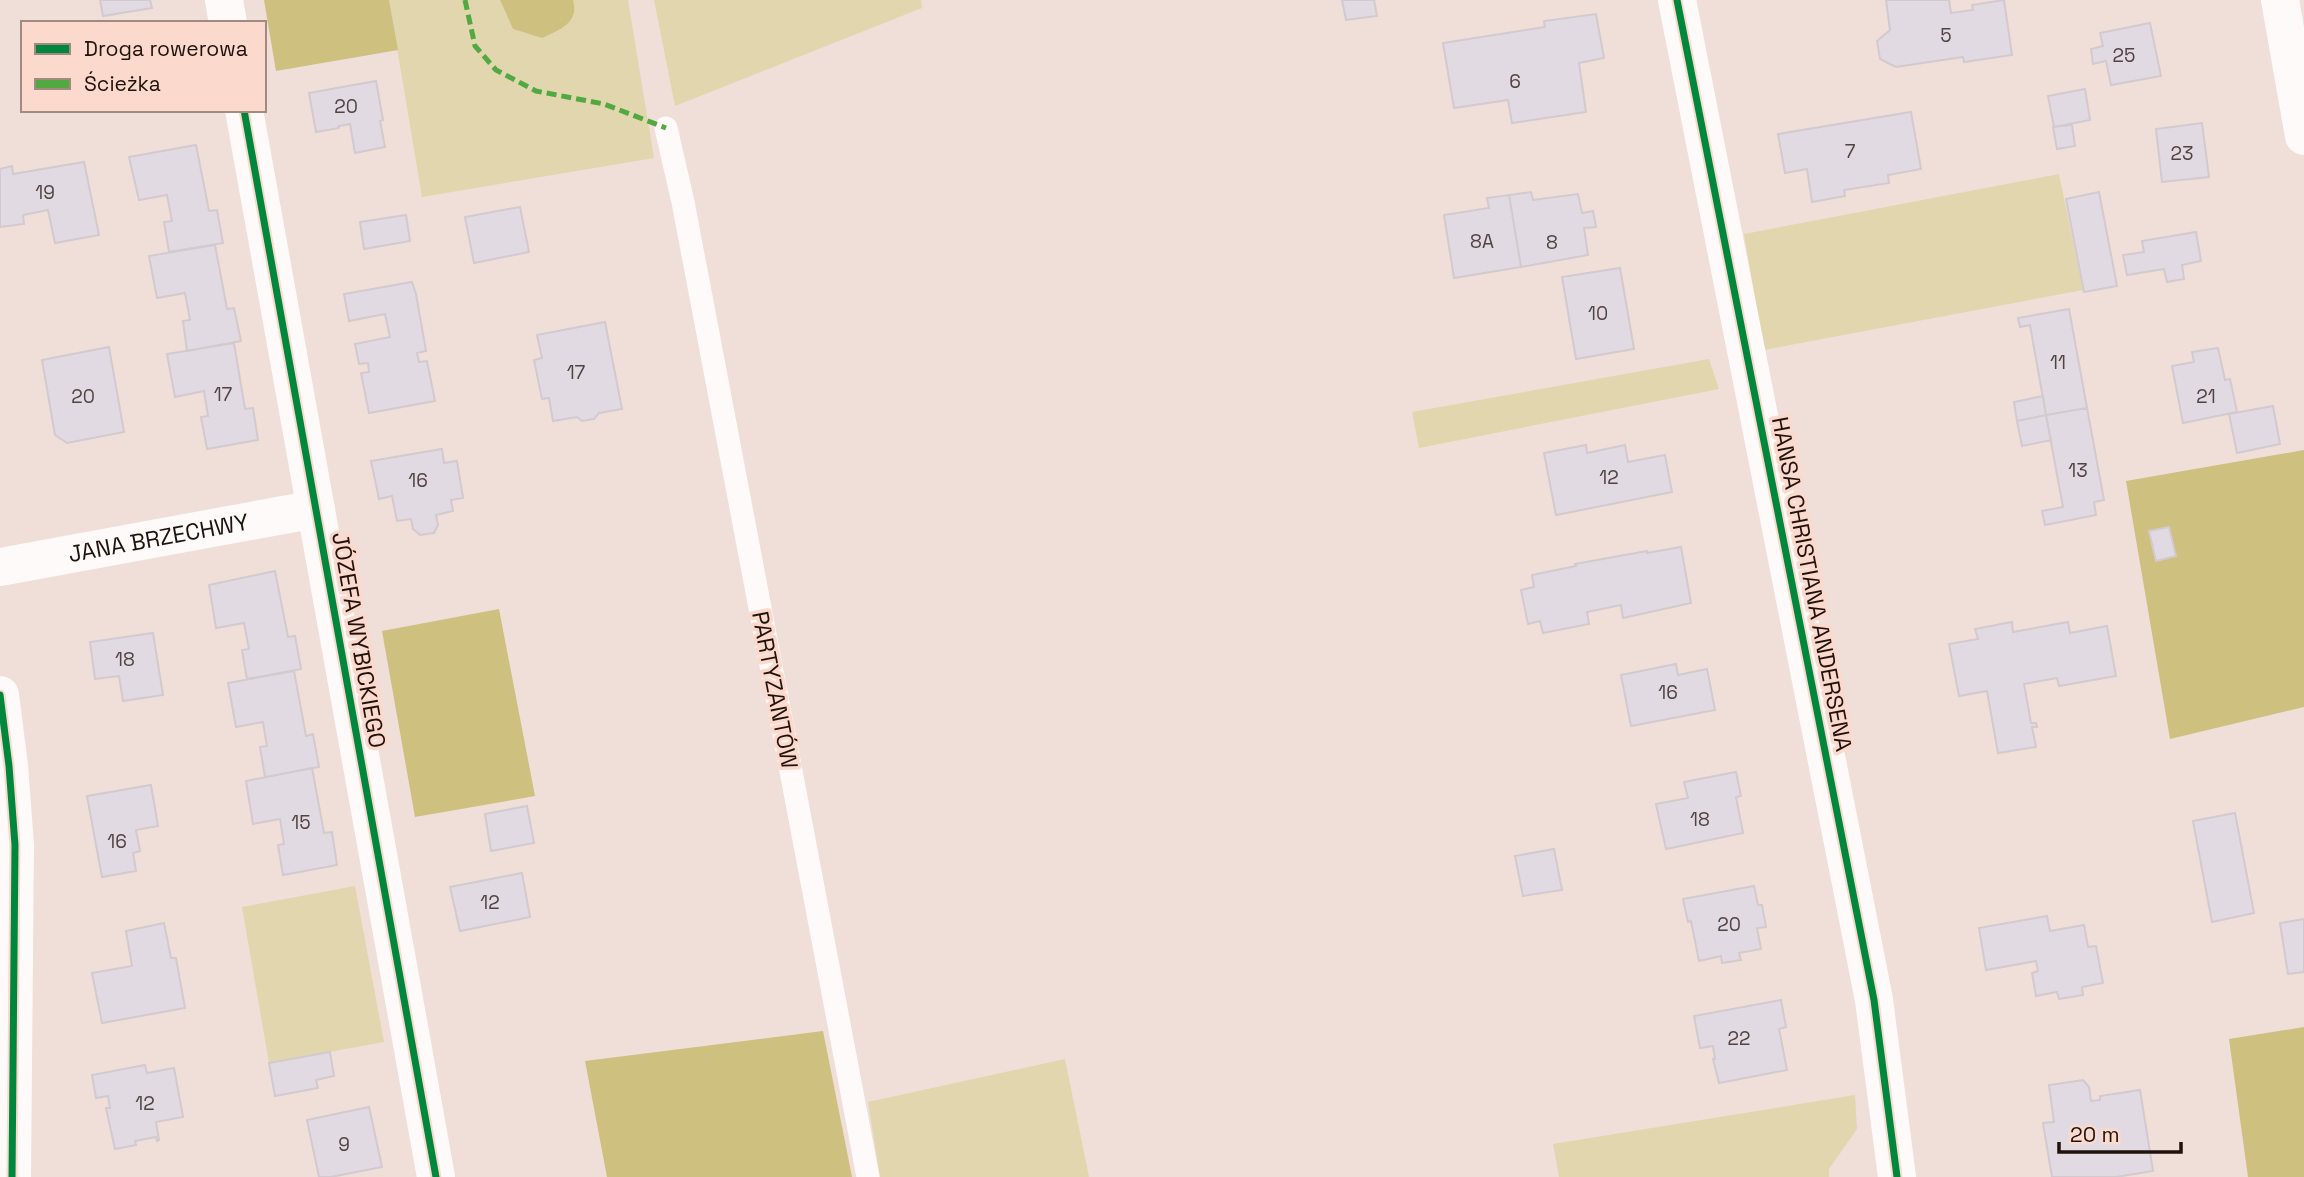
<svg xmlns="http://www.w3.org/2000/svg" width="2304" height="1177" font-family="'Space Grotesk',sans-serif">
  <style>
    .green { fill: #e2d6ae }
    .forest { fill: #cec07f }
    .building { fill: #e2dae2; stroke: #d2cace; stroke-width: 2 }
    .lines { fill: none; stroke-linecap: round; stroke-linejoin: round }
    .lane { stroke: #fdfaf9; stroke-width: 23 }
    .street { stroke: #fdfaf9; stroke-width: 38 }
    .quiet { stroke: #52a841; stroke-width: 5; stroke-dasharray: 10 5; stroke-linecap: butt }
    .cycleway-casing { stroke: #fbdacd; stroke-width: 11 }
    .cycleway { stroke: #00873e; stroke-width: 7 }
    .labels { text-anchor: middle; dominant-baseline: central; stroke-width: 7; stroke-linejoin: round; paint-order: stroke }
    .number-label { font-size: 19px; fill: #504342 }
    .street-label { font-size: 23px; fill: #1f110c; stroke: #fbdacd }
  </style>
  <rect width="100%" height="100%" fill="#f0ded8"/>
  <path class="green" d="M389,0H500L513,29L542,37C559,30 580,23 573,0H628L654,158L422,197Z
    M654,0H921L922,8L675,106Z
    M2059,174L2083,290L1764,350L1744,234Z
    M1709,359L1719,389L1419,448L1412,412Z
    M355,886L384,1042L269,1063L242,907Z
    M1065,1059L1089,1177H880L868,1102Z
    M1855,1095L1857,1129L1829,1169V1177H1559L1553,1144Z"/>
  <path class="forest" d="M264,0H389L398,50L276,71Z
    M500,0H573C580,23 559,30 542,38L513,29Z
    M2304,450V707L2170,739L2126,481Z
    M499,609L535,796L415,817L382,631Z
    M2304,1027V1177H2248L2229,1039Z
    M823,1031L852,1177H607L585,1061Z"/>
  <path class="building" d="M100,0H150L152,8L103,16Z
    M1342,0H1374L1377,16L1346,20Z
    M1886,0H1949L1951,13L1973,10L1972,5L2004,0L2012,55L1964,62L1963,57L1896,67L1880,59L1877,41L1890,30Z
    M1596,14L1604,58L1579,63L1586,112L1512,123L1508,100L1454,108L1443,43L1545,27L1544,21Z
    M2150,23L2161,76L2111,85L2106,61L2093,64L2091,49L2103,46L2100,33Z
    M376,81L383,120L380,121L385,147L355,153L350,124L339,126V128L316,132L309,93Z
    M2085,89L2090,120L2054,127L2048,96Z
    M1911,112L1921,169L1888,175L1889,183L1844,190L1845,196L1812,202L1807,169L1785,173L1778,134Z
    M2202,123L2209,177L2162,182L2156,129Z
    M2072,125L2075,146L2057,149L2053,127Z
    M196,145L209,211L217,210L223,243L169,252L164,222L172,221L167,195L139,200L129,157Z
    M84,162L99,235L55,243L48,210L23,215L24,224L0,227V169L12,166L13,174Z
    M1531,192L1533,200L1578,194L1582,213L1593,211L1596,227L1584,228L1588,255L1521,267L1509,195Z
    M2099,192L2117,286L2084,292L2066,199Z
    M1509,195L1521,267L1454,278L1444,215L1489,208L1487,198Z
    M520,207L529,252L474,263L465,217Z
    M406,215L410,241L364,249L360,222Z
    M2196,232L2201,261L2182,265L2184,279L2167,282L2164,269L2127,275L2123,255L2144,252L2142,241Z
    M215,245L227,309L234,308L241,341L187,351L183,321L190,320L185,293L157,298L149,256Z
    M1620,268L1634,349L1576,359L1562,277Z
    M412,282L416,294L426,351L417,353L419,362L427,361L435,401L369,413L361,373L369,372L368,363L359,364L355,344L390,337L385,314L349,321L344,294Z
    M2069,309L2087,408L2046,415L2030,325L2020,327L2018,318Z
    M605,322L622,409L599,413L594,419L582,421L577,417L553,421L549,398L542,399L534,360L542,358L537,335Z
    M234,343L245,409L253,408L258,440L207,449L201,417L208,416L204,391L175,397L167,354Z
    M109,347L124,432L67,443L55,435L42,360Z
    M2218,348L2225,380L2230,379L2237,412L2183,423L2172,366L2194,362L2192,352Z
    M2043,396L2046,415L2017,421L2014,402Z
    M2273,406L2280,444L2237,453L2229,414Z
    M2087,408L2104,500L2094,502L2096,515L2045,525L2042,511L2063,507L2046,415Z
    M2046,415L2051,440L2022,446L2017,421Z
    M1586,445L1587,453L1625,445L1628,462L1665,455L1672,492L1556,515L1544,453Z
    M442,449L444,463L457,461L463,498L451,500L453,511L436,515L438,525L434,533L420,535L413,529L411,519L397,521L392,496L379,499L371,461Z
    M2169,527L2176,556L2156,561L2149,531Z
    M1681,547L1691,603L1623,618L1621,605L1587,612L1589,624L1543,633L1540,621L1528,624L1521,590L1534,587L1532,575L1576,566L1575,564L1647,551V553Z
    M275,571L288,637L295,636L301,669L247,679L242,650L249,649L244,623L216,628L209,585Z
    M2012,622L2013,632L2068,622L2070,633L2107,626L2116,676L2059,686L2057,678L2024,684L2031,723H2036L2037,727H2032L2036,747L1998,753L1987,691L1959,696L1949,644L1978,639L1975,629Z
    M153,633L163,695L123,701L119,676L95,679L90,642Z
    M1676,664L1678,675L1707,669L1715,710L1631,726L1621,675Z
    M294,671L306,736L313,734L319,767L265,777L260,747L267,746L263,722L236,727L228,683Z
    M312,768L324,833L332,832L337,865L283,875L278,845L284,844L280,819L253,824L246,781Z
    M1736,772L1741,796L1736,797L1743,833L1666,849L1656,804L1688,798L1684,782Z
    M151,785L158,826L136,830L140,851L133,853L136,871L102,877L87,796Z
    M527,806L534,843L491,851L485,814Z
    M2235,813L2254,913L2212,922L2193,821Z
    M1554,849L1562,890L1523,896L1515,856Z
    M522,873L530,917L460,931L450,887Z
    M1754,886L1758,905H1762L1766,927L1757,928L1761,949L1739,953L1741,960L1722,963L1721,956L1699,961L1691,921L1688,922L1683,899Z
    M2047,916L2050,931L2084,925L2088,947L2096,946L2103,983L2082,987L2083,995L2059,999L2057,992L2036,996L2032,973L2038,971L2036,961L1986,970L1979,928Z
    M2304,919V972L2288,974L2280,923Z
    M164,923L171,958H176L185,1008L102,1023L92,973L132,966L126,931Z
    M1781,1000L1786,1027L1779,1029L1787,1070L1719,1083L1713,1059H1715L1713,1046L1700,1048L1694,1016Z
    M330,1052L334,1076L316,1080L318,1088L275,1096L269,1063Z
    M145,1065L147,1073L174,1068L183,1117L156,1122L159,1140L157,1141L156,1137L135,1141L136,1145L115,1149L106,1108H110L108,1096L96,1098L92,1075Z
    M2083,1080L2089,1087L2091,1101L2100,1100V1096L2140,1090L2153,1171L2116,1177H2052L2043,1123L2054,1122L2049,1085Z
    M369,1107L382,1167L331,1177H319L307,1120Z"/>
  <g class="lines">
    <path class="lane" d="M666,128L683,202L868,1177"/>
    <g class="street">
      <path d="M224,0L228,23"/>
      <path d="M1677,0L1874,1000L1897,1177"/>
      <path d="M2280,0L2304,136"/>
      <path d="M244,110L436,1177"/>
      <path id="s1" d="M0,567L316,509"/>
      <path d="M0,695L9,766L15,845L12,1177"/>
    </g>
    <path class="quiet" d="M465,0L475,46L496,70L536,91L604,104L666,128"/>
    <g class="cycleway-casing">
      <path id="cycleway" d="M1677,0L1874,1000L1897,1177
        M244,110L436,1177
        M0,695L9,766L15,845L12,1177"/>
    </g>
    <use href="#cycleway" class="cycleway"/>
  </g>
  <g class="labels">
    <g class="number-label">
      <text x="1946" y="35">5</text>
      <text x="2124" y="55">25</text>
      <text x="1515" y="81">6</text>
      <text x="346" y="106">20</text>
      <text x="1850" y="151">7</text>
      <text x="2182" y="153">23</text>
      <text x="45" y="192">19</text>
      <text x="1482" y="241">8A</text>
      <text x="1552" y="242">8</text>
      <text x="1598" y="313">10</text>
      <text x="2058" y="362">11</text>
      <text x="576" y="372">17</text>
      <text x="223" y="394">17</text>
      <text x="83" y="396">20</text>
      <text x="2206" y="396">21</text>
      <text x="2078" y="470">13</text>
      <text x="1609" y="477">12</text>
      <text x="418" y="480">16</text>
      <text x="125" y="659">18</text>
      <text x="1668" y="692">16</text>
      <text x="1700" y="819">18</text>
      <text x="301" y="822">15</text>
      <text x="117" y="841">16</text>
      <text x="490" y="902">12</text>
      <text x="1729" y="924">20</text>
      <text x="1739" y="1038">22</text>
      <text x="145" y="1103">12</text>
      <text x="344" y="1144">9</text>
    </g>
    <g class="street-label">
      <text stroke="none"><textPath href="#s1" startOffset="161">JANA BRZECHWY</textPath></text>
      <text transform="translate(1812 584) rotate(79)">HANSA CHRISTIANA ANDERSENA</text>
      <text transform="translate(359 640) rotate(80)">JÓZEFA WYBICKIEGO</text>
      <text transform="translate(775 690) rotate(79)">PARTYZANTÓW</text>
    </g>
  </g>
  <rect x="21" y="21" width="245" height="91" fill="#fbdacd" stroke="#a38a80" stroke-width="2"/>
  <rect x="35" y="44" width="35" height="10" fill="#00873e" stroke="#a38a80" stroke-width="2"/>
  <text x="84" y="56" font-size="21" fill="#1f110c">Droga rowerowa</text>
  <rect x="35" y="79" width="35" height="10" fill="#52a841" stroke="#a38a80" stroke-width="2"/>
  <text x="84" y="91" font-size="21" fill="#1f110c">Ścieżka</text>
  <path d="M2059 1142v10h122v-10" fill="none" stroke="#1f110c" stroke-width="3.5"/>
  <text x="2070" y="1142" font-size="21" fill="#1f110c" stroke="#fbdacd" stroke-width="5" paint-order="stroke">20 m</text>
</svg>
